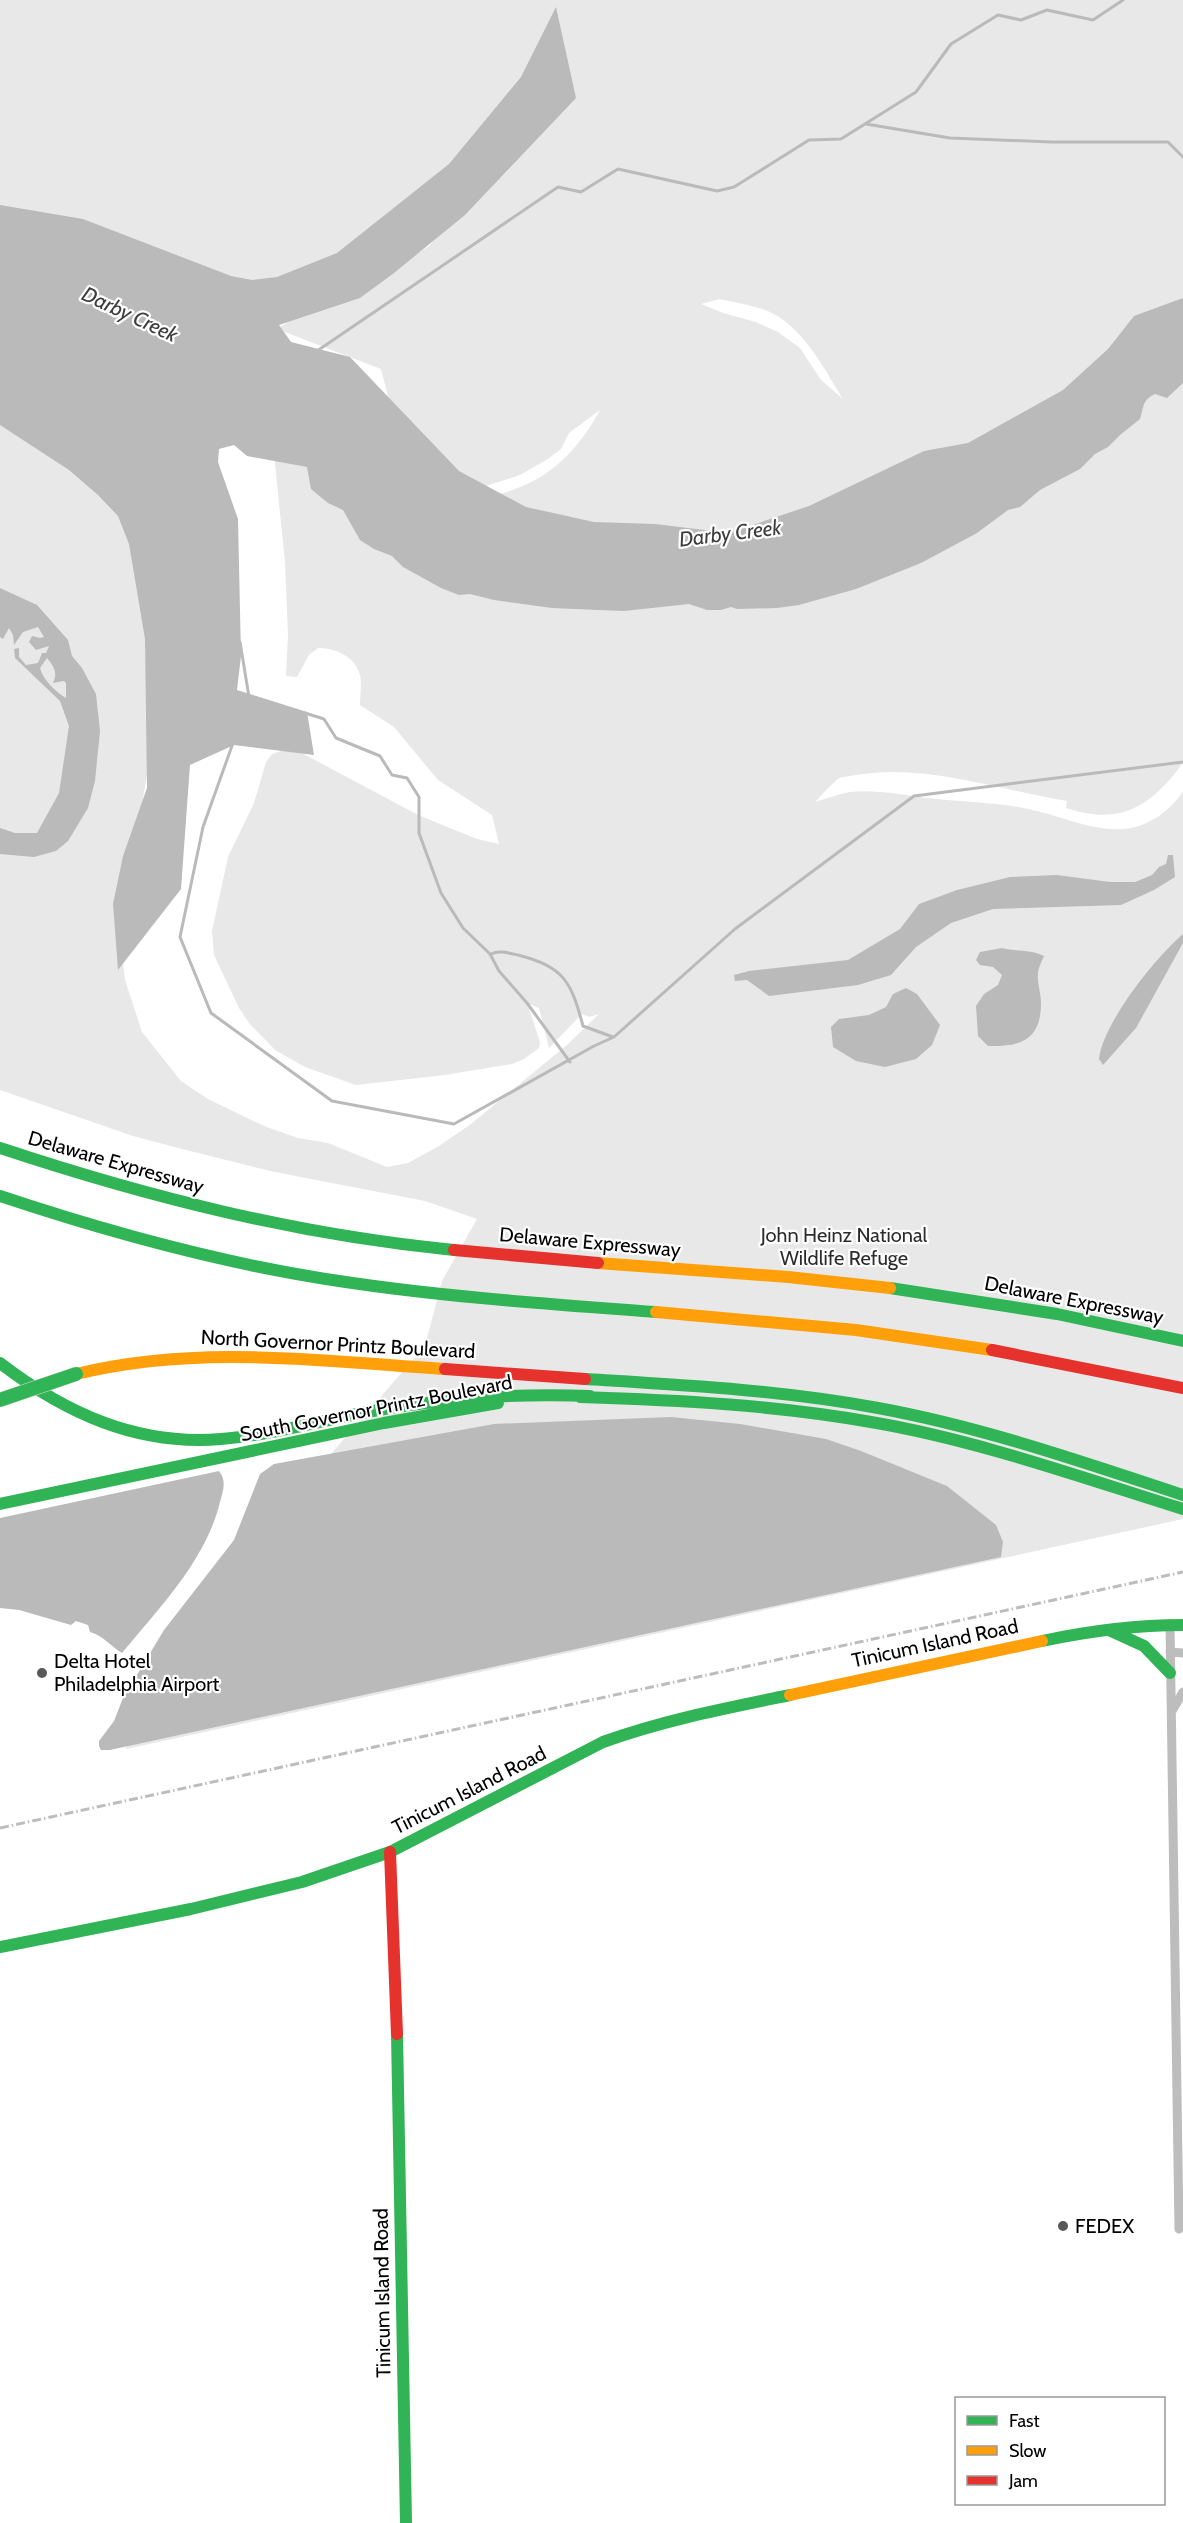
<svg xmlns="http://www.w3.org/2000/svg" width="1183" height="2523" font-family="Cabin,sans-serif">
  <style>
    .green { fill: #e8e8e8; fill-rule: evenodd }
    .water { fill: #bababa; fill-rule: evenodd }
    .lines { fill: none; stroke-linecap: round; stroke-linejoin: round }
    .stream { stroke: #bababa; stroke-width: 3 }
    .street { stroke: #bdbdbd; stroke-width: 9 }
    .fast { stroke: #30b455; stroke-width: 12 }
    .slow { stroke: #ff9f0a; stroke-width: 12 }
    .jam { stroke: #e5322d; stroke-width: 12 }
    .rail { stroke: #bdbdbd; stroke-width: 3; stroke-dasharray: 9 3 1.5 3; stroke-linecap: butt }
    .fast-bridge-casing { stroke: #dbdbdb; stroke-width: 15; stroke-linecap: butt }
    .fast-bridge { stroke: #30b455; stroke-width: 14 }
    .poi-dot { fill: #595959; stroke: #fff; stroke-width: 2 }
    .labels { text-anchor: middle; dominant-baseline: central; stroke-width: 4.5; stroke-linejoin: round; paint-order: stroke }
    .street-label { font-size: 20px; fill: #000; stroke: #fff }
    .park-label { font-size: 20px; fill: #2c2c2c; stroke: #fff }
    .poi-label { font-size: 20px; fill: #000; stroke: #fff; text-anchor: start }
    .water-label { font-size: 21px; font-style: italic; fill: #3d3d3d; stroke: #fff }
  </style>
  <rect width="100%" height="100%" fill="#fff"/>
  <path class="green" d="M0,0H1183V763C1150,807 1121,826 1066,808L1067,801C999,790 926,763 856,775C851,776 843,776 838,779C830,785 822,795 815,802C826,799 838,794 850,792C876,789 902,795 928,798C961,802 995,802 1028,809C1059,815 1090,831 1123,829C1146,828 1171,811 1183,791V1519L126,1749L136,1721L323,1463L425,1346L442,1281L477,1219L425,1201L270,1171L186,1150L133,1136L0,1090V345L155,438L147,775L120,934L125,980L142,1032L181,1081L208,1099L264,1126L298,1138L328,1143L387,1167L408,1163L439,1146L471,1124L568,1044L599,1014L589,1017L582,1014L549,1048L539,1008L527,1003L540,1042L539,1048L524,1059L512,1064L445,1075L356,1085L305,1067L275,1050L249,1023L239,1008L214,955L212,931L228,857L254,803L266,762L272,754L287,749L298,751L418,815L477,839L499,844L492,815L438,780L394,727L360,705C360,696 362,684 360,675C355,656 335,648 318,648L309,655L297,677L286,676L288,635L285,562L273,444L615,544L491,496C543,485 575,456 600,410L569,433L561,449L548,459L520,475L480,488L398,436L381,369L277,329L286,323L348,298L429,246L452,221L297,307L0,241ZM720,299C737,303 758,306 774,314C806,332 824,369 843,399L821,380L800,348L778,332L756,322L723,313L701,304Z"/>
  <path class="water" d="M556,7L576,98L465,215L394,273L360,298L279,325L291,342L350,357L459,471L526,507L594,522L655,524L729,533L809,506L924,451L968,443L1063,390L1108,349L1134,316L1183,298V383L1167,398L1155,394C1142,400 1144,407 1140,419L1120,435L1108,447L1095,454L1080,469L1040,490L1020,507L1008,510L977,533L921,563L856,589L799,605L777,608L737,609L731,607L721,610H707L689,604L624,611L598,610L552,608L494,600L470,594L459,595L441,588L403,567L392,556L374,549L360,540L343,510L328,503L311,489L307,467L247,456L234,445L219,449L218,462L238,519L241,656L237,690L307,712L314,755L234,745L190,765L181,889L118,970L113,904L123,856L147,788L145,639L129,544L118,516L98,495L69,470L0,425V205L83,219L231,276L252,280L277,277L337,253L449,164L521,77Z
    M0,588L37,605L68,640L72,656L82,668L96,694L100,731L95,781L88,808L68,841L56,851L34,857L0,854V828L15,833H37L59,793L69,726L60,701L15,658L14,649L19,648V657L26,665L38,663L42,653H46L49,646L36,650L29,642L32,636L40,638L44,637L38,627L23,632L14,645L13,635L9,628L3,639L0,637ZM47,658C54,667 58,672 53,683L64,681L66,683V698C56,692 43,680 40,668Z
    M1168,855H1173L1175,877L1154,890L1121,905L993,909L951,923L916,947L891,975L858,985L769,996L747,980L735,981L734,975L749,971L848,960L900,929L919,904L957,890L1010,877L1057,875L1110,882H1135L1152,875L1159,867L1166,864Z
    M1183,934V943L1136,1028L1103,1065L1099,1059C1103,1023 1155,958 1183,934Z
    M1002,948C1017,952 1030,949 1044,956C1042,961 1038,968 1038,974C1037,983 1041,993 1041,1003C1041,1040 1021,1047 988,1046L978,1036L976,1006L984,994L998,985L1002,975L993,967L980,965L976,960L980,952Z
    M906,988L917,994L940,1025L932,1045L916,1059L885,1067L856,1061L833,1047L831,1027L839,1019L869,1015L886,1007L893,994Z
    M671,1417L740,1424L826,1439L861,1451L947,1486L996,1525L1003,1542L1001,1557L110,1750H101L99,1746V1741L114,1721L123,1698L164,1630L234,1540L260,1474L274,1464L494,1424Z
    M219,1471C227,1481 223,1491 220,1502C206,1560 160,1607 122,1653C110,1646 104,1636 90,1632L88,1625L76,1621L71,1625L19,1610L0,1608V1518Z"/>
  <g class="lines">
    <path class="stream" d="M866,124L950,138L1051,142H1168L1183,157
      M317,351L558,187L581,192L618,169L717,191L734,187L809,140L841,139L916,92L951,44L998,15L1021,20L1047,10L1093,20L1123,0
      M240,642L249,697
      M305,713L324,719L336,738L380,756L392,775L407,778L419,797V833L441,893L463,928L490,954L499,971L527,1003L570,1062
      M233,743L203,827L180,937L211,1013L332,1101L454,1124L594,1046L614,1037L735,929L914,796L1183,762
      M491,954C499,950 509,953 518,955C564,967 571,981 583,1026L613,1037"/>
    <path class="street" d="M1170,1624L1179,2229
      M1170,1652L1183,1653
      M1172,1711L1183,1692"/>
    <path class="fast" d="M0,1148C148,1197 298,1235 454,1250
      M0,1196C111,1233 224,1264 339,1281C444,1297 550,1304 656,1312
      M890,1288L1057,1314L1183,1341
      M0,1363C65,1413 137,1446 221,1439C274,1435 326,1419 378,1410C448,1398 519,1393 590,1396
      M585,1379C683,1385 781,1390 878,1408C982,1427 1083,1462 1183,1495
      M580,1397C678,1400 775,1405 871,1422C977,1440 1080,1477 1183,1509
      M0,1504L384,1423L498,1403
      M1109,1630L1144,1646L1170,1673
      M1042,1641C1089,1631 1135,1625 1183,1625
      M0,1947L191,1909L302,1882L390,1852L603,1742C664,1720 727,1708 790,1695
      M397,2034L406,2523"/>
    <path class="slow" d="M598,1263L788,1277L890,1288
      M656,1312L856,1330L992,1350
      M76,1374C198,1344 322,1361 445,1369
      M790,1695L1042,1641"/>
    <path class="jam" d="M454,1250L598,1263
      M992,1350L1183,1388
      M445,1369L585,1379
      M390,1852L397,2034"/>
    <path class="rail" d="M0,1828L1183,1572"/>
    <g class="fast-bridge-casing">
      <path id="fast-bridge" d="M0,1400L76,1374"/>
    </g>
    <use href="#fast-bridge" class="fast-bridge"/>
  </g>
  <g class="poi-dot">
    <circle cx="42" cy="1673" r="6"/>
    <circle cx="1063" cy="2226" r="6"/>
  </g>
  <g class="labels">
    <g class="street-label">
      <text transform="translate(116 1162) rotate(16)">Delaware Expressway</text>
      <text transform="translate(590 1242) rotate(5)">Delaware Expressway</text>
      <text transform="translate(1074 1300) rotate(11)">Delaware Expressway</text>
      <text transform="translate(338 1344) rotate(3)">North Governor Printz Boulevard</text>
      <text transform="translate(376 1408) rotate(-11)">South Governor Printz Boulevard</text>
      <text transform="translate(935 1643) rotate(-12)">Tinicum Island Road</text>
      <text transform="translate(469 1790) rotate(-27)">Tinicum Island Road</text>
      <text transform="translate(382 2293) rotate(-91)">Tinicum Island Road</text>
    </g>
    <g class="park-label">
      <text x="844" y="1235">John Heinz National<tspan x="844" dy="23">Wildlife Refuge</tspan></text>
    </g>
    <g class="poi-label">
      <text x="54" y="1661">Delta Hotel<tspan x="54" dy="23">Philadelphia Airport</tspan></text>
      <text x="1075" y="2226">FEDEX</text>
    </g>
    <g class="water-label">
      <text transform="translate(130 314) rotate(25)">Darby Creek</text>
      <text transform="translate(730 533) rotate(-7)">Darby Creek</text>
    </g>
  </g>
  <rect x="955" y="2397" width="210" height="108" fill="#ffffff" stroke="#999999" stroke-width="1.5"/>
  <rect x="967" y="2416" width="30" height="9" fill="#30b455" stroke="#999999" stroke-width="1.5"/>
  <text x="1009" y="2427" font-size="18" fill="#000000">Fast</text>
  <rect x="967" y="2446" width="30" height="9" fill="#ff9f0a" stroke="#999999" stroke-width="1.5"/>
  <text x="1009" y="2457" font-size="18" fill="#000000">Slow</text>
  <rect x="967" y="2476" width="30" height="9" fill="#e5322d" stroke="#999999" stroke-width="1.5"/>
  <text x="1009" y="2487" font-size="18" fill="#000000">Jam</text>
</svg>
